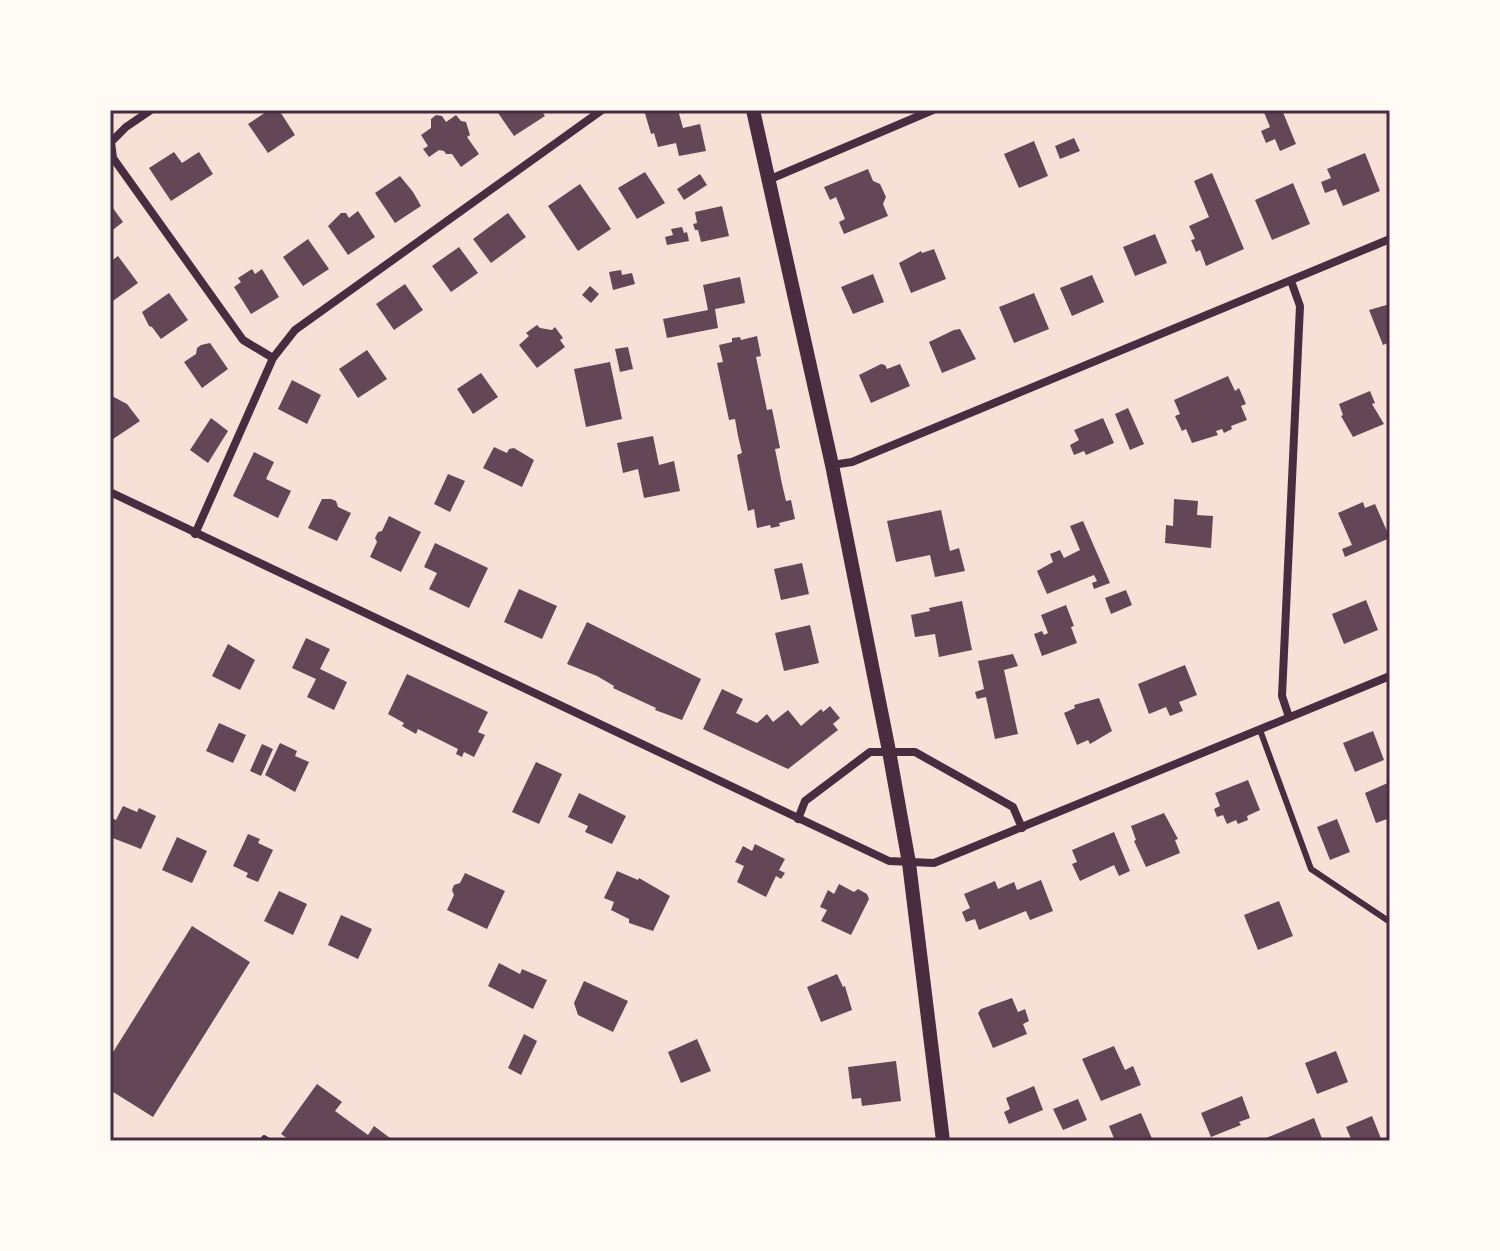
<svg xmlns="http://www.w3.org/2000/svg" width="1500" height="1251" font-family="Inter,sans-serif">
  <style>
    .building { fill: #644757 }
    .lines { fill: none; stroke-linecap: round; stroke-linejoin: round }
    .path { stroke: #4a2c40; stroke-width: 4 }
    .service { stroke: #4a2c40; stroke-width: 6 }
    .minor { stroke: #4a2c40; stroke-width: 8 }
    .tertiary { stroke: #4a2c40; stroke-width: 14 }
    .neatline { fill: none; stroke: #4a2c40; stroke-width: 3 }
  </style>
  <rect width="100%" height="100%" fill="#f7e1d7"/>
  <path class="building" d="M269,110H279L295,135L268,153L248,124Z
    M496,110H541L545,116L514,136Z
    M644,110H678L683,128L700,124L706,151L679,156L676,143L658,147L654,133L651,134Z
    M1263,110H1282L1296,144L1280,151L1275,139L1266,143L1261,131L1270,127Z
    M436,115L442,116L446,122L456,115L461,121L466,122L470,135L467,137L479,154L461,167L452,154H446L444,151L439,150L429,157L423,149L428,146L421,135L431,128V119Z
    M1074,138L1080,151L1060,159L1055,146Z
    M1034,141L1048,176L1019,188L1004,154Z
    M174,152L182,163L199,152L213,174L171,201L149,168Z
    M1365,153L1380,191L1343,206L1336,189L1325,193L1321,182L1331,178L1327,169Z
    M868,169L873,181L880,184L886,197L883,204L888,216L844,234L839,222L845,219L836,197L830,200L824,187Z
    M645,172L665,203L637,219L618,188Z
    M1212,173L1244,249L1206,266L1200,250L1196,252L1191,240L1195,239L1189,226L1209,217L1194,181Z
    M700,174L707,185L684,200L677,189Z
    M400,176L413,192L421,206L395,223L375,193Z
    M1293,183L1310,224L1272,240L1255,200Z
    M580,184L611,229L578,251L548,206Z
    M110,204L123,222L110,232Z
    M722,206L729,236L701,242L698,230H695L693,224L697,223L695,212Z
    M358,211L375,237L348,255L328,226L341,213H346L349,218Z
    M508,213L526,237L491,263L473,239Z
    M682,227L684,233L687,232L689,241L667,245L665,237L673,235L671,229Z
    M1155,234L1167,263L1135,276L1123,247Z
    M308,239L329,269L303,286L283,257Z
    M459,247L478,273L451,292L432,266Z
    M934,249L946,279L911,293L899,263L921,251L922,253Z
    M118,256L138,283L110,303V262Z
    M252,269L255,274L262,269L279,297L251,314L234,287L241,282L238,278Z
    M621,270L622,275L632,273L635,284L613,290L609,272Z
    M873,274L884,302L853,314L841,287Z
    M1092,275L1104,302L1072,316L1060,288Z
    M740,277L745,303L715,309L718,328L667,338L663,319L708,310L703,285Z
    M405,284L423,310L394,330L376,304Z
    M590,286L599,294L591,303L582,295Z
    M169,293L188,320L161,339L152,327L149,326L142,312Z
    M1034,293L1049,329L1014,343L999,307Z
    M1390,304V342L1383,345L1369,310Z
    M537,325L540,328L552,330L555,327L563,338L560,340L565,347L537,368L519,345L529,336L526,333Z
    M960,329L976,359L942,373L929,342L954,330Z
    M757,336L761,356L756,357L767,410L772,409L776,428L780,448L775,449L782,484L786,501L791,500L795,519L779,523L780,526L771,528L770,525L757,528L754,509L748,511L737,455L742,453L738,436L735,419L729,420L717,363L723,362L719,345L732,342V338L740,337L741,340Z
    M210,343L228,369L202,388L184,362L196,354L197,348L201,345Z
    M628,347L633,369L620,372L615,349Z
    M367,350L387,379L358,398L339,369Z
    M610,362L622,419L586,427L574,369Z
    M881,364L885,365L887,369L900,364L910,386L871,403L859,375Z
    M481,373L498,397L473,414L457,389Z
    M1228,376L1235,391L1239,388L1246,404L1241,406L1247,420L1231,426L1232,429L1224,433L1222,429L1216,431L1218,435L1192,443L1186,429L1182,431L1175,416L1180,414L1174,400Z
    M292,380L321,395L307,424L278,409Z
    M1370,391L1375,403L1372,404L1384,424L1353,437L1341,416L1343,415L1339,404Z
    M110,395L127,404L140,421L110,441Z
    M1128,408L1144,444L1130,450L1115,414Z
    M211,418L228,431L208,463L190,450Z
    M1103,418L1114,443L1086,455L1084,451L1074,455L1070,445L1079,440L1074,430Z
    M653,436L659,465L674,461L680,491L644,498L638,469L623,473L617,443Z
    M494,447L507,453L509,449L514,448L534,460L522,487L483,468Z
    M254,452L274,462L266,479L291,491L278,518L233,496Z
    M448,474L465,481L450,512L434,504Z
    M322,499H331L336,501L338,507L351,513L337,541L308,528Z
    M1174,499L1198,501L1197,515L1213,516L1211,548L1165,543L1166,525L1173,526Z
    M1363,502L1365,508L1375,504L1390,538L1345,557L1342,549L1352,545L1338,513Z
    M941,510L950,551L959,548L965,571L935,577L930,555L896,562L887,521Z
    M389,516L421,532L401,572L370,557L377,542L375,538L378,532L382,531Z
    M1083,521L1110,583L1094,589L1092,583L1097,581L1094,575L1047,594L1037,571L1053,562L1050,554L1060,550L1064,558L1080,550L1070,526Z
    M435,543L488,568L469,608L429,589L437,573L424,567Z
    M802,563L809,594L781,600L774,569Z
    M519,589L557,606L542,639L504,622Z
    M1126,590L1132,605L1111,614L1105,598Z
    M1366,600L1378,630L1344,644L1332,614Z
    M962,601L972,650L939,657L935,634L915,637L911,615L930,611L929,608Z
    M1066,605L1074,626L1071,627L1077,643L1042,656L1034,634L1042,631L1044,635L1048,633L1041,615Z
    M587,622L701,679L682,720L655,710L656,708L613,688L614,686L597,676L567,664Z
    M810,625L819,663L784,671L775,633Z
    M306,638L330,649L320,669L347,682L334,710L307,697L316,679L292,668Z
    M228,644L255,660L240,690L212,676Z
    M1013,654L1018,666L1004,670L1018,734L995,739L986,697L977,699L975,692L984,689L978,661Z
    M1185,665L1197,695L1179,702L1183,711L1170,716L1166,707L1149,714L1138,684Z
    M407,674L488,712L478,732L485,735L474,757L464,752L462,757L456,754L458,749L418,729L416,734L402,726L404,723L388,714Z
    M722,689L743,699L736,713L757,723L767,714L773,722L788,710L801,726L821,709L823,712L830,706L840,718L833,724L838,730L788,769L703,729Z
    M1099,698L1112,731L1090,744L1088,740L1077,745L1064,713L1075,708L1074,705Z
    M219,723L246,735L233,763L206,751Z
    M1373,731L1384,760L1355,772L1343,743Z
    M280,743L297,751L295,756L309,762L295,792L265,775Z
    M262,744L273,749L261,776L250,771Z
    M536,762L562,774L539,824L512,812Z
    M1248,780L1260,810L1247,816L1248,820L1238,824L1236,820L1227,824L1223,815L1217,817L1214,809L1220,806L1215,793Z
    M1390,782V818L1376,823L1365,793Z
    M579,793L626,816L612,844L585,832L588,826L568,817Z
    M123,806L137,812L139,808L156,816L141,849L110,837V817L116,820Z
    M1164,813L1178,839L1175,840L1180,853L1146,867L1134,841L1136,840L1131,826Z
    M1337,819L1350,852L1330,860L1317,827Z
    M1114,832L1130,871L1119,876L1114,865L1080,881L1072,864L1077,862L1072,850Z
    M248,834L260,839L258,843L273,850L258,882L246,877L248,873L233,866Z
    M177,837L207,851L192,883L162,870Z
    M755,844L785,859L779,870L785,873L781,879L776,876L766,897L737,882L744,866L735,862L743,846L752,851Z
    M617,871L638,880L639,878L670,896L653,931L629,923V919L611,910L614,902L604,898Z
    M465,873L505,891L487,929L447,910L454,895L452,890L454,885L460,883Z
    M1041,880L1053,911L1030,920L1026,911L979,930L975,919L966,922L962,912L970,908L964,894L995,881L998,889L1014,882L1017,890Z
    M839,884L854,892L858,889L867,894L869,899L851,935L821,921L827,910L820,907L828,890L834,894Z
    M279,891L307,904L293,935L264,921Z
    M1279,901L1293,936L1258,950L1244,915Z
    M341,915L372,929L358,959L328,945Z
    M192,926L250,962L153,1117L110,1090V1057Z
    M499,963L520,974L522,969L547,980L533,1009L488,986Z
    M837,974L843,987L845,986L852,1010L821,1022L807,987Z
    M584,981L628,1001L613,1032L578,1015L574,1003Z
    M1012,998L1018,1012L1025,1009L1029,1021L1023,1024L1027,1034L993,1048L978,1013L981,1009Z
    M524,1034L537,1041L521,1075L508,1068Z
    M697,1039L711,1071L681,1083L668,1052Z
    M1114,1046L1125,1070L1133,1066L1141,1085L1101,1101L1082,1059Z
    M1336,1051L1348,1082L1317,1094L1305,1063Z
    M896,1061L901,1101L862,1106L861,1098L852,1099L848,1067Z
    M317,1084L342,1102L335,1111L368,1135L374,1126L394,1141H291L281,1134Z
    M1034,1086L1043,1110L1009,1124L1004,1112L1010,1109L1006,1098Z
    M1242,1096L1250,1118L1239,1122L1241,1125L1211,1137L1201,1113Z
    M1078,1099L1087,1120L1063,1130L1053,1109Z
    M1141,1113L1153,1141H1115L1109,1126Z
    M1372,1116L1382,1141H1352L1346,1127Z
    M1314,1118L1323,1141H1259Z"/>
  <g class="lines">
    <path class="path" d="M261,1141L264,1137L271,1141"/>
    <path class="service" d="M1260,730L1311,869L1390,922"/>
    <path class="minor" d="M151,110L126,127L111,142L113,158L243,340L273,358
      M768,180L933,110
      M832,465L852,462L1390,239
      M110,492L889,861L934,863L1390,676
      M195,534L273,358L295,330L602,110
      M1289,717L1282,696L1300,306L1291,281
      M798,819L805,801L870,752H915L1013,807L1022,828"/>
    <path class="tertiary" d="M753,110L832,465L889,751L909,863L943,1141"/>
  </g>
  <rect width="1500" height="1251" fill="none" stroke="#fffaf5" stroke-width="224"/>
  <rect x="112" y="112" width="1276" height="1027" class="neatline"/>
</svg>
